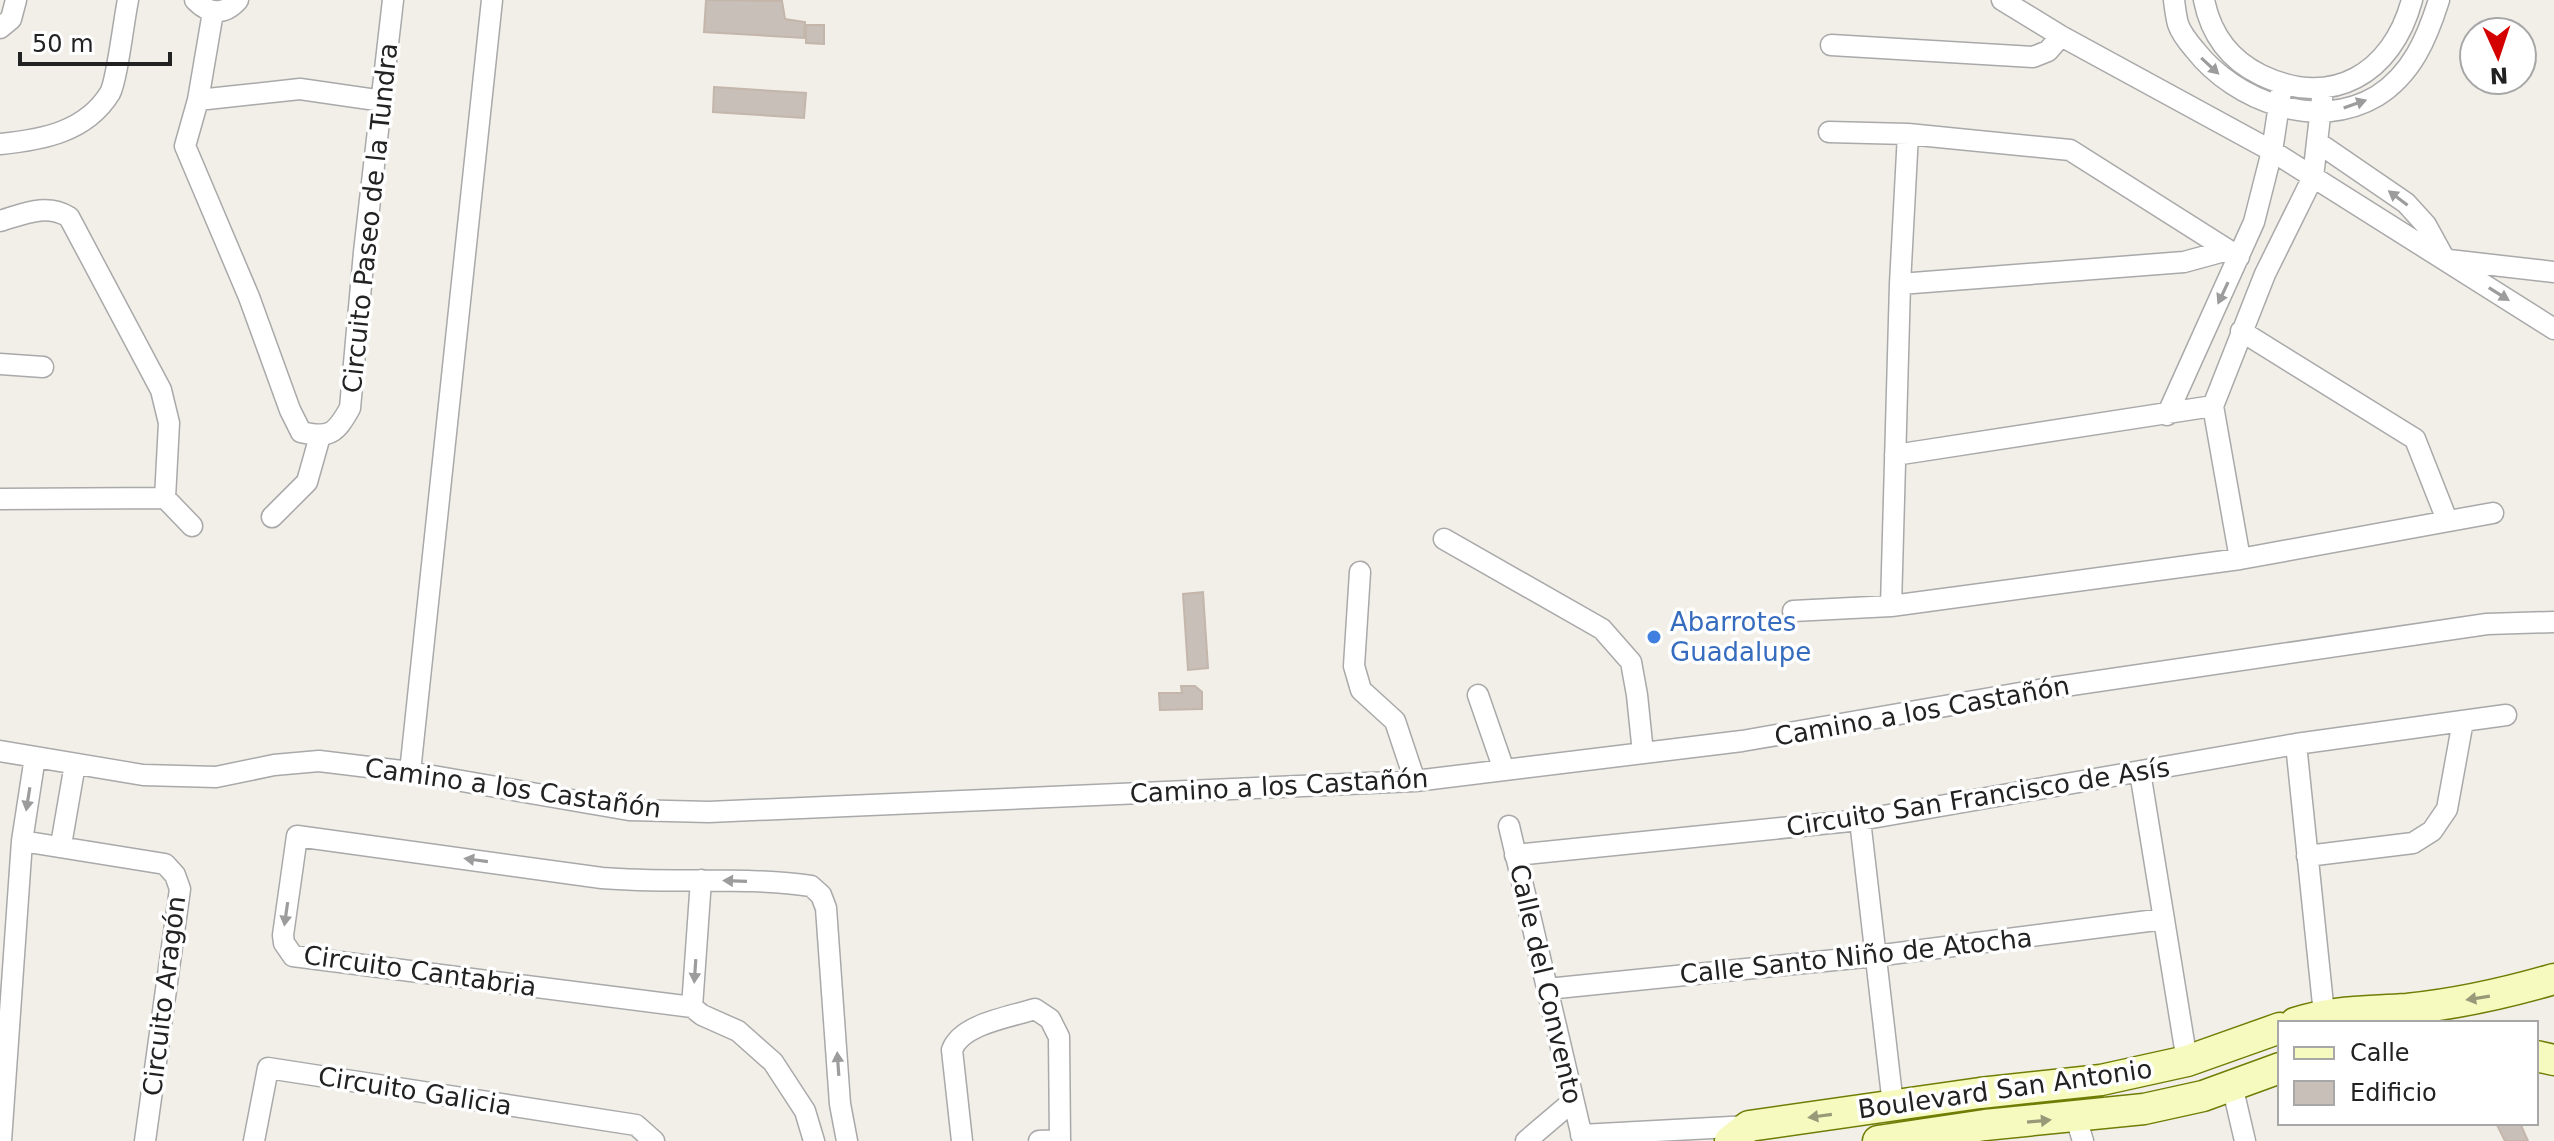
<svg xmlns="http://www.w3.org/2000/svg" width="2554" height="1141" font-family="'DejaVu Sans',sans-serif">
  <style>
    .building { fill: #c7bfb8; stroke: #c4b6ab; stroke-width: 2 }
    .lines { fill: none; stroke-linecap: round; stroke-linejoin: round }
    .street-casing { stroke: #a9a9a9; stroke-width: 23 }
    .secondary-casing { stroke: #707d05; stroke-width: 33 }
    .street { stroke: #fff; stroke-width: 20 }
    .secondary { stroke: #f7fabf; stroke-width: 30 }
    .oneway { fill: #9c9c9c }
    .oneway2 { fill: #979978 }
    .shop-dot { fill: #3f7fe0; stroke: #fff; stroke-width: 3 }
    .labels { text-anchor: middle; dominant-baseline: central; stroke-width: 7; stroke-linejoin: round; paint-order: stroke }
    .street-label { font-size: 26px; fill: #222; stroke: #fff }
    .shop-label { font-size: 26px; fill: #366cbe; stroke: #fff; text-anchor: start }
  </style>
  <rect width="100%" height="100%" fill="#f2efe9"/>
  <path class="building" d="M706,0L782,1L785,19L805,22L804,38L704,32Z
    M806,25H824V44L806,43Z
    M714,87L806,93L804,118L713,112Z
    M1203,592L1208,668L1188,670L1183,594Z
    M1181,686H1195L1202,692V709L1160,710L1159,693H1182Z
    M2496,1123H2520L2528,1141H2505Z"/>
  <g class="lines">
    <g class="street-casing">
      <path id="street" d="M195,0C209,15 225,15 238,0
        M2002,0L2061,36L2272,151L2554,329
        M2174,0C2175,8 2176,17 2178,24C2181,33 2189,43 2195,50C2235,101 2317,132 2377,96C2412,74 2427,38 2439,0
        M2204,0C2211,35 2230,60 2261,75C2332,109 2392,74 2412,0
        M213,12L198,100L185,146L249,297L290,410L301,432C330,439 336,433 350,408L364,252L393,0
        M0,28L11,19L16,0
        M1831,45L2033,57L2048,51L2061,36
        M198,100L300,89L383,101
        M1829,132L1908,134L2070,150L2239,257
        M2317,142L2406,203L2426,225L2443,256
        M0,144C42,140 86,132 110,93C117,80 124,19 128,0
        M0,221C24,214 46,203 69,217L161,390L169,423L165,498L0,499
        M2449,260L2554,272
        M1900,284L2184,262L2228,250
        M2241,331L2415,439L2447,520
        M0,364L43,367
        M2167,415L2254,222L2272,151L2282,85
        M1895,455L2213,406
        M165,498L192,526
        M272,517L307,482L320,436
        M1444,539L1602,629L1631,662L1637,695L1643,753
        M2240,559L2213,406L2265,274L2313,177L2323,90
        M1360,572L1354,666L1361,690L1395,721L1415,781
        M1891,606L1900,284L1908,134
        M1793,611L1891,606L2240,559L2493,513
        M1478,695L1504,770
        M2296,744L2324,1014
        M0,751L143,775L216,777L274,765L319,761L410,772L629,810L709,812L1415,781L1742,741L2044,689L2487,624L2554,622
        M410,772L492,0
        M2140,772L2187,1061
        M1860,820L1893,1105
        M1509,826L1583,1141
        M22,841L165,864L175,875L180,889L145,1141
        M61,845L75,764
        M1515,855L1860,820L2296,744L2506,715
        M2307,856L2413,843L2432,831L2447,809L2463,721
        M1547,989L1875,956L2164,919
        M692,1007L701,880
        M2232,1085L2245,1141
        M2076,1118L2083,1141
        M1581,1135L1749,1126
        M1,1141L22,841L35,757
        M254,1141L268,1068L636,1125L654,1141
        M814,1141L805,1111L773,1062L738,1031L702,1015L692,1007L293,956L284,943L283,935L297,836L602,878C672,884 742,876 811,886L821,895L826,908L840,1104L847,1141
        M962,1141L952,1050C961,1024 1010,1017 1035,1009L1050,1019L1059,1037L1060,1141
        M1039,1141L1060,1140
        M1526,1141L1573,1101"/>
    </g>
    <g class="secondary-casing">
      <path id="secondary" d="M2295,1023C2335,1010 2366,1012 2407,1009C2456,1004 2506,993 2554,979
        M2536,1056L2554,1060
        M1730,1141L1749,1126L1980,1093L2101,1080L2187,1061L2280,1028
        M1878,1141L1985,1125L2144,1109L2203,1096L2280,1068"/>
    </g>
    <use href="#street" class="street"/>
    <use href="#secondary" class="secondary"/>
  </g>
  <defs><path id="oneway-solid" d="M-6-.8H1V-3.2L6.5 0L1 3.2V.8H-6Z" transform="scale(2)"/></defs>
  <g class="oneway">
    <use href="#oneway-solid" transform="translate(2210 66) rotate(43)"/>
    <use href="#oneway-solid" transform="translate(2355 104) rotate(-19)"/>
    <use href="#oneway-solid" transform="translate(2398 198) rotate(-143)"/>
    <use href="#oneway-solid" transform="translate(2223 293) rotate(115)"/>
    <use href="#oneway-solid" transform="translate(2499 294) rotate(32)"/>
    <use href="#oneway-solid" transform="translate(28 799) rotate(99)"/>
    <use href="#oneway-solid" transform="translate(476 860) rotate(-172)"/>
    <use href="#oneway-solid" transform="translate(735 881) rotate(-178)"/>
    <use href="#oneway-solid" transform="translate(286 914) rotate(98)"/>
    <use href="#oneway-solid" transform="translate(695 971) rotate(94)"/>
    <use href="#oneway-solid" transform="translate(838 1064) rotate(-94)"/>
  </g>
  <g class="oneway2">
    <use href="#oneway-solid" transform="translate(2478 998) rotate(171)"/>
    <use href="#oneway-solid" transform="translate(1820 1116) rotate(172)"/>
    <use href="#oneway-solid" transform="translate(2039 1121) rotate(-5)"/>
  </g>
  <circle class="shop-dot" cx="1654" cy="637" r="8"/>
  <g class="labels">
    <g class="street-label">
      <text transform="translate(370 218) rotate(-84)">Circuito Paseo de la Tundra</text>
      <text transform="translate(1922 711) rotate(-10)">Camino a los Castañón</text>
      <text transform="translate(1279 786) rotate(-3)">Camino a los Castañón</text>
      <text transform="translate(513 788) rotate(8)">Camino a los Castañón</text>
      <text transform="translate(1978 797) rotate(-9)">Circuito San Francisco de Asís</text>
      <text transform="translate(1856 956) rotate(-6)">Calle Santo Niño de Atocha</text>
      <text transform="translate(420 971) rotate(8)">Circuito Cantabria</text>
      <text transform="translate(1546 984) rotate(77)">Calle del Convento</text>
      <text transform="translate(164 996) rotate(-83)">Circuito Aragón</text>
      <text transform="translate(2005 1089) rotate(-8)">Boulevard San Antonio</text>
      <text transform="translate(415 1091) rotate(9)">Circuito Galicia</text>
    </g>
    <g class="shop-label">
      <text x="1670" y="622">Abarrotes<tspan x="1670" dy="30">Guadalupe</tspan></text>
    </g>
  </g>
  <rect x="2278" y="1021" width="260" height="104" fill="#ffffff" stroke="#a7a7a7" stroke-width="2"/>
  <rect x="2294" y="1047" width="40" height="12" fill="#f7fabf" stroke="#a7a7a7" stroke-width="2"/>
  <text x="2350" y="1061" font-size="24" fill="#222222">Calle</text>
  <rect x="2294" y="1081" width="40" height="24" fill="#c7bfb8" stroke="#a7a7a7" stroke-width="2"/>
  <text x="2350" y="1101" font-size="24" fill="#222222">Edificio</text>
  <g transform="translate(2498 56) rotate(177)"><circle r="38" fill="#ffffff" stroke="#a7a7a7" stroke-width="2"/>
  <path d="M0-6L14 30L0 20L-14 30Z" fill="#d40000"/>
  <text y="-12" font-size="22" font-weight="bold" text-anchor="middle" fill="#222222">N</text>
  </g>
  <path d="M20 52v12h150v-12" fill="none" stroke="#222222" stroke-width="4"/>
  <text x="32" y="52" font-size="24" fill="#222222" stroke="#ffffff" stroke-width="6" paint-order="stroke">50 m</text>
</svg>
